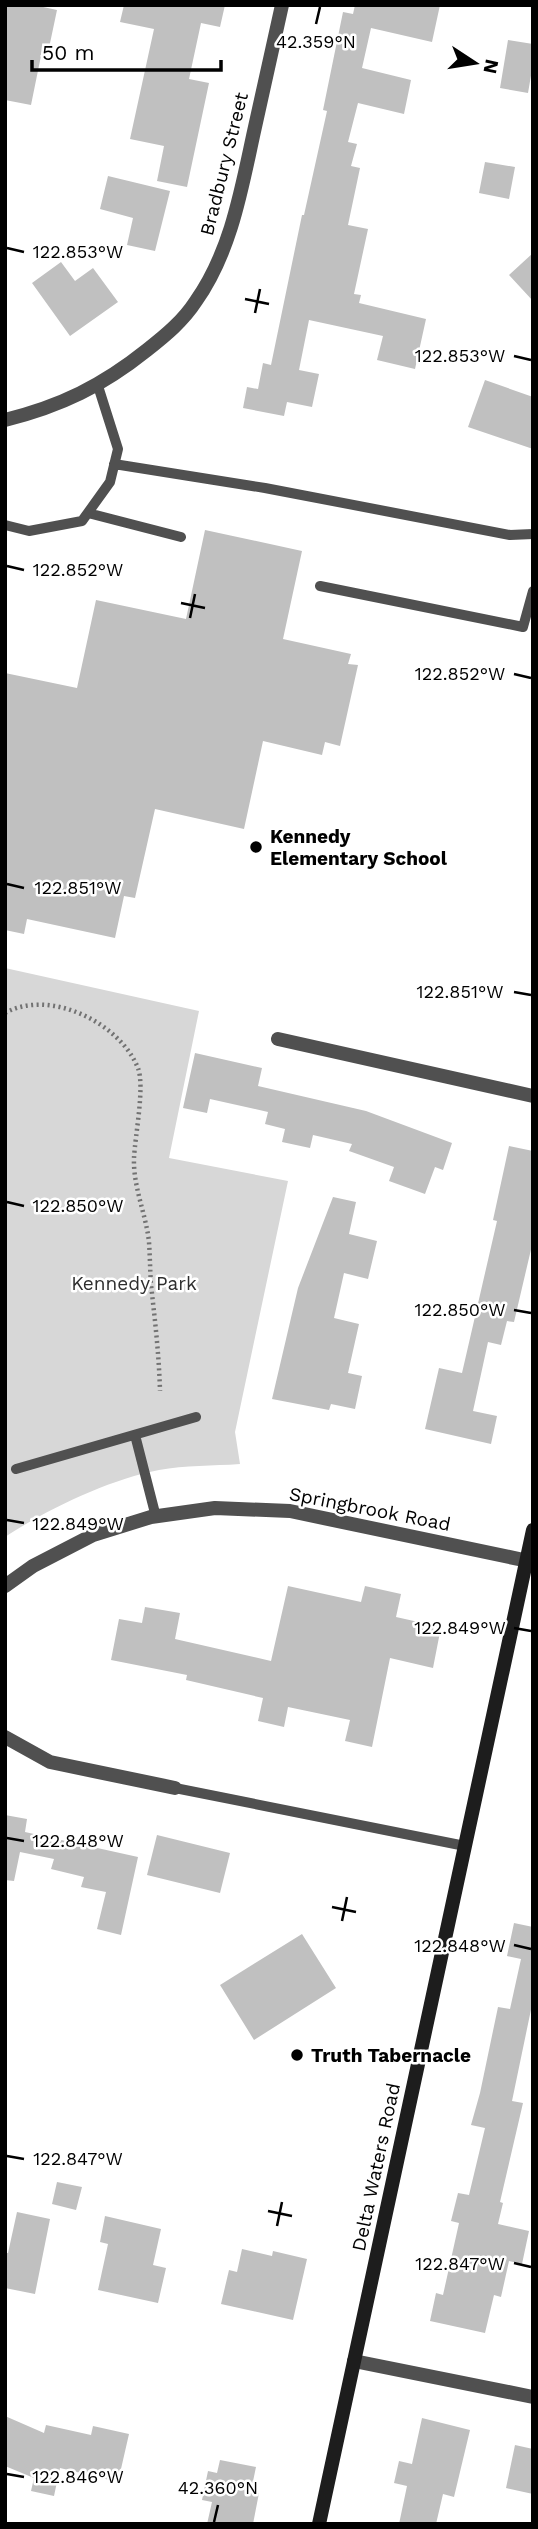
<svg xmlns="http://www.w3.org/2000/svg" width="538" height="2529" font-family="'Work Sans',sans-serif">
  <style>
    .green { fill: #d7d7d7 }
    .building { fill: #c0c0c0 }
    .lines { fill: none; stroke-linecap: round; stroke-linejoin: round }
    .path { stroke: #727272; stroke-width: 4.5; stroke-dasharray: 2 3.5; stroke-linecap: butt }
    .service { stroke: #505050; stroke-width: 10 }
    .minor { stroke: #505050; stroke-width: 14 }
    .tertiary { stroke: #505050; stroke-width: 14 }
    .secondary { stroke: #1d1d1d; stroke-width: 14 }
    .ticks { fill: none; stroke: #000; stroke-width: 2.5 }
    .poi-dot { fill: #000; stroke: #fff; stroke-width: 2.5 }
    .labels { text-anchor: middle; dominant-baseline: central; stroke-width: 5; stroke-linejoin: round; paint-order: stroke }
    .street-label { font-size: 19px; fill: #000; stroke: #fff }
    .poi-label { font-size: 19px; font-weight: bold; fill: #000; stroke: #fff; text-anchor: start }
    .park-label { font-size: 19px; fill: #2e2e2e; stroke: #fff }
    .ticks-label { font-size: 18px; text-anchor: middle; fill: #000; stroke: #fff; stroke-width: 5; stroke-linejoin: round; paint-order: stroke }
  </style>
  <rect width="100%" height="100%" fill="#fff"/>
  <path class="green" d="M5,968L199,1011L169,1158L288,1181L235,1432L240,1464C213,1466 185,1465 159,1470C110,1479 46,1510 5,1537Z"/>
  <path class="building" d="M5,5H34L57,10L49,48L43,46L31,105L5,100Z
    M124,5H225L220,27L201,23L189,79L209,83L187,187L157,181L164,146L130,139L154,29L120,22Z
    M355,5H440L432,42L371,28L362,68L411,80L404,114L358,103L348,142L357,144L351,166L360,168L348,225L368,229L354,294L361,295L359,303L426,319L415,369L377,360L383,336L309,320L299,370L319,374L312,407L287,402L284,416L243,408L247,387L258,389L263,363L271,365L302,215H304L327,111L323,110L343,12L353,14Z
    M508,40L533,44V64L528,93L500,88Z
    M485,162L515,167L509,199L479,193Z
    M108,176L170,191L155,251L127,245L133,218L100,209Z
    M533,253V301L509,275Z
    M61,262L75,281L93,268L118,302L70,336L32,283Z
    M485,380L533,397V449L468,427Z
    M205,530L302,551L283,639L351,654L348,664L358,665L340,746L325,742L322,755L263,741L244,829L155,809L135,898L124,896L115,938L27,919L24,934L5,930V673L77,688L96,600L186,619Z
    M195,1053L262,1068L258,1086L366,1111L452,1143L443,1170L435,1167L425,1194L389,1181L394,1167L349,1151L352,1144L313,1135L310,1148L282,1142L285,1129L265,1124L268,1112L210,1099L207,1113L183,1108Z
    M509,1146L533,1151V1241L514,1322L507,1321L501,1345L488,1342L473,1411L497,1416L491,1444L425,1429L439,1368L462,1373L497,1221L493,1220Z
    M333,1197L356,1202L349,1234L377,1241L368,1279L344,1273L334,1318L359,1324L348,1373L362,1376L355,1409L331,1404L329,1410L272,1399L298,1288Z
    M288,1586L361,1602L365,1586L401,1594L396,1617L441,1627L433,1668L390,1658L372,1747L345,1741L350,1720L288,1707L284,1727L258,1721L263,1698L186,1680L187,1675L111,1660L119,1619L142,1623L145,1607L180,1613L175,1639L271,1661Z
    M5,1815L27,1819L25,1832L138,1857L121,1935L97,1929L106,1892L81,1887L84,1877L51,1869L54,1859L20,1852L14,1881L5,1880Z
    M157,1835L230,1853L220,1893L147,1875Z
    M514,1923L533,1927V2000L512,2101L523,2103L500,2202L503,2203L498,2224L529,2231L522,2264L509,2261L501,2297L494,2295L485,2333L430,2321L436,2293L443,2295L459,2223L451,2221L458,2193L469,2195L485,2128L471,2125L480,2093L498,2007L510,2009L521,1959L507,1956Z
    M302,1934L336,1988L254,2040L220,1985Z
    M57,2182L82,2187L76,2210L52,2204Z
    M17,2212L50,2219L35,2294L5,2288V2253H8Z
    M105,2216L161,2229L153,2265L166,2268L158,2303L98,2290L108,2244L100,2242Z
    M242,2249L272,2256L273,2251L307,2259L293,2320L221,2304L229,2270L237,2272Z
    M5,2416L44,2433L46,2425L91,2435L93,2426L129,2434L118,2482L60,2468L54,2496L31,2491L34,2478L5,2466Z
    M422,2418L470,2430L454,2497L443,2494L436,2524H399L407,2486L394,2483L399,2461L412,2464Z
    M515,2445L533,2449V2494L506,2488Z
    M220,2460L256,2467L251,2491L259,2493L253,2524H207L212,2502L202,2500L208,2471L217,2473Z"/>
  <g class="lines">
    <path class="path" d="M5,1013C50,988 120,1023 138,1068C145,1087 135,1136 134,1158C133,1187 146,1214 149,1242C150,1256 150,1270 151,1285C155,1320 159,1355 160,1391"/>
    <path class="service" d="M114,464L265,488L510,535L533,534
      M88,513L181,537
      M5,525L29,531L82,521L110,482L118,449L98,386
      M320,586L523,627L533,591
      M135,1435L156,1517
      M16,1469L196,1417
      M175,1788L465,1846"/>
    <path class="minor" d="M278,1039L533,1096
      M5,1737L50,1762L175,1788
      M354,2361L533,2397"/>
    <path class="tertiary" d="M5,420C61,406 102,386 147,350C166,335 183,321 196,301C230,253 241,192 253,136C263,92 272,49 282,5
      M5,1586L33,1566L93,1535L151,1517L215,1508L290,1511L533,1562"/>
    <path class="secondary" d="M319,2524L533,1530"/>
  </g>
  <path class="ticks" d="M316,24L320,7M7,248L24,252M245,299L269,304M255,313L260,289M514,356L531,360M7,566L24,570M181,603L205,608M190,618L195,594M514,674L531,678M7,884L24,888M514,992L531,995M7,1202L24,1206M514,1310L531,1313M7,1520L24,1523M514,1628L531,1631M7,1838L24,1841M332,1907L356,1912M342,1921L347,1897M514,1945L531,1949M7,2156L24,2159M268,2211L292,2216M277,2226L282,2202M514,2263L531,2267M7,2474L24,2477M214,2522L218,2505"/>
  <g class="poi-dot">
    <circle cx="256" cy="847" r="7"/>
    <circle cx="297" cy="2055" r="7"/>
  </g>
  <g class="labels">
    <g class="street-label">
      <text transform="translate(224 164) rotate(-76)">Bradbury Street</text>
      <text transform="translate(370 1509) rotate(11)">Springbrook Road</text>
      <text transform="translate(376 2167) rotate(-78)">Delta Waters Road</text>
    </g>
    <g class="poi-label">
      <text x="270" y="836">Kennedy<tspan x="270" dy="22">Elementary School</tspan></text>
      <text x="311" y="2055">Truth Tabernacle</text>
    </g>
    <g class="park-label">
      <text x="134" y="1283">Kennedy Park</text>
    </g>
  </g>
  <g class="ticks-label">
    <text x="316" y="48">42.359°N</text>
    <text x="78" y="258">122.853°W</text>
    <text x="460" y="362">122.853°W</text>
    <text x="78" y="576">122.852°W</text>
    <text x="460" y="680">122.852°W</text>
    <text x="78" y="894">122.851°W</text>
    <text x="460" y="998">122.851°W</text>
    <text x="78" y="1212">122.850°W</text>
    <text x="460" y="1316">122.850°W</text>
    <text x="78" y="1530">122.849°W</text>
    <text x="460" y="1634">122.849°W</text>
    <text x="78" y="1847">122.848°W</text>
    <text x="460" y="1952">122.848°W</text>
    <text x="78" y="2165">122.847°W</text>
    <text x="460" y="2270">122.847°W</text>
    <text x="78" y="2483">122.846°W</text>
    <text x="218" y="2494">42.360°N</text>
  </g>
  <rect width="538" height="2529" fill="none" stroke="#000000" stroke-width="14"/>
  <g transform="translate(475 63) rotate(102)" stroke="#ffffff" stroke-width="5" paint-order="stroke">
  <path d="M0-5L12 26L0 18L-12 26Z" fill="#000000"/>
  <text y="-10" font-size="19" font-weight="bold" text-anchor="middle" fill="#000000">N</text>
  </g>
  <path d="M32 60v10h189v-10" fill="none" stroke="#000000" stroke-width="3.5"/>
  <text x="42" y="60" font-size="21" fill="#000000" stroke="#ffffff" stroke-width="5" paint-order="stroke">50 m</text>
</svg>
